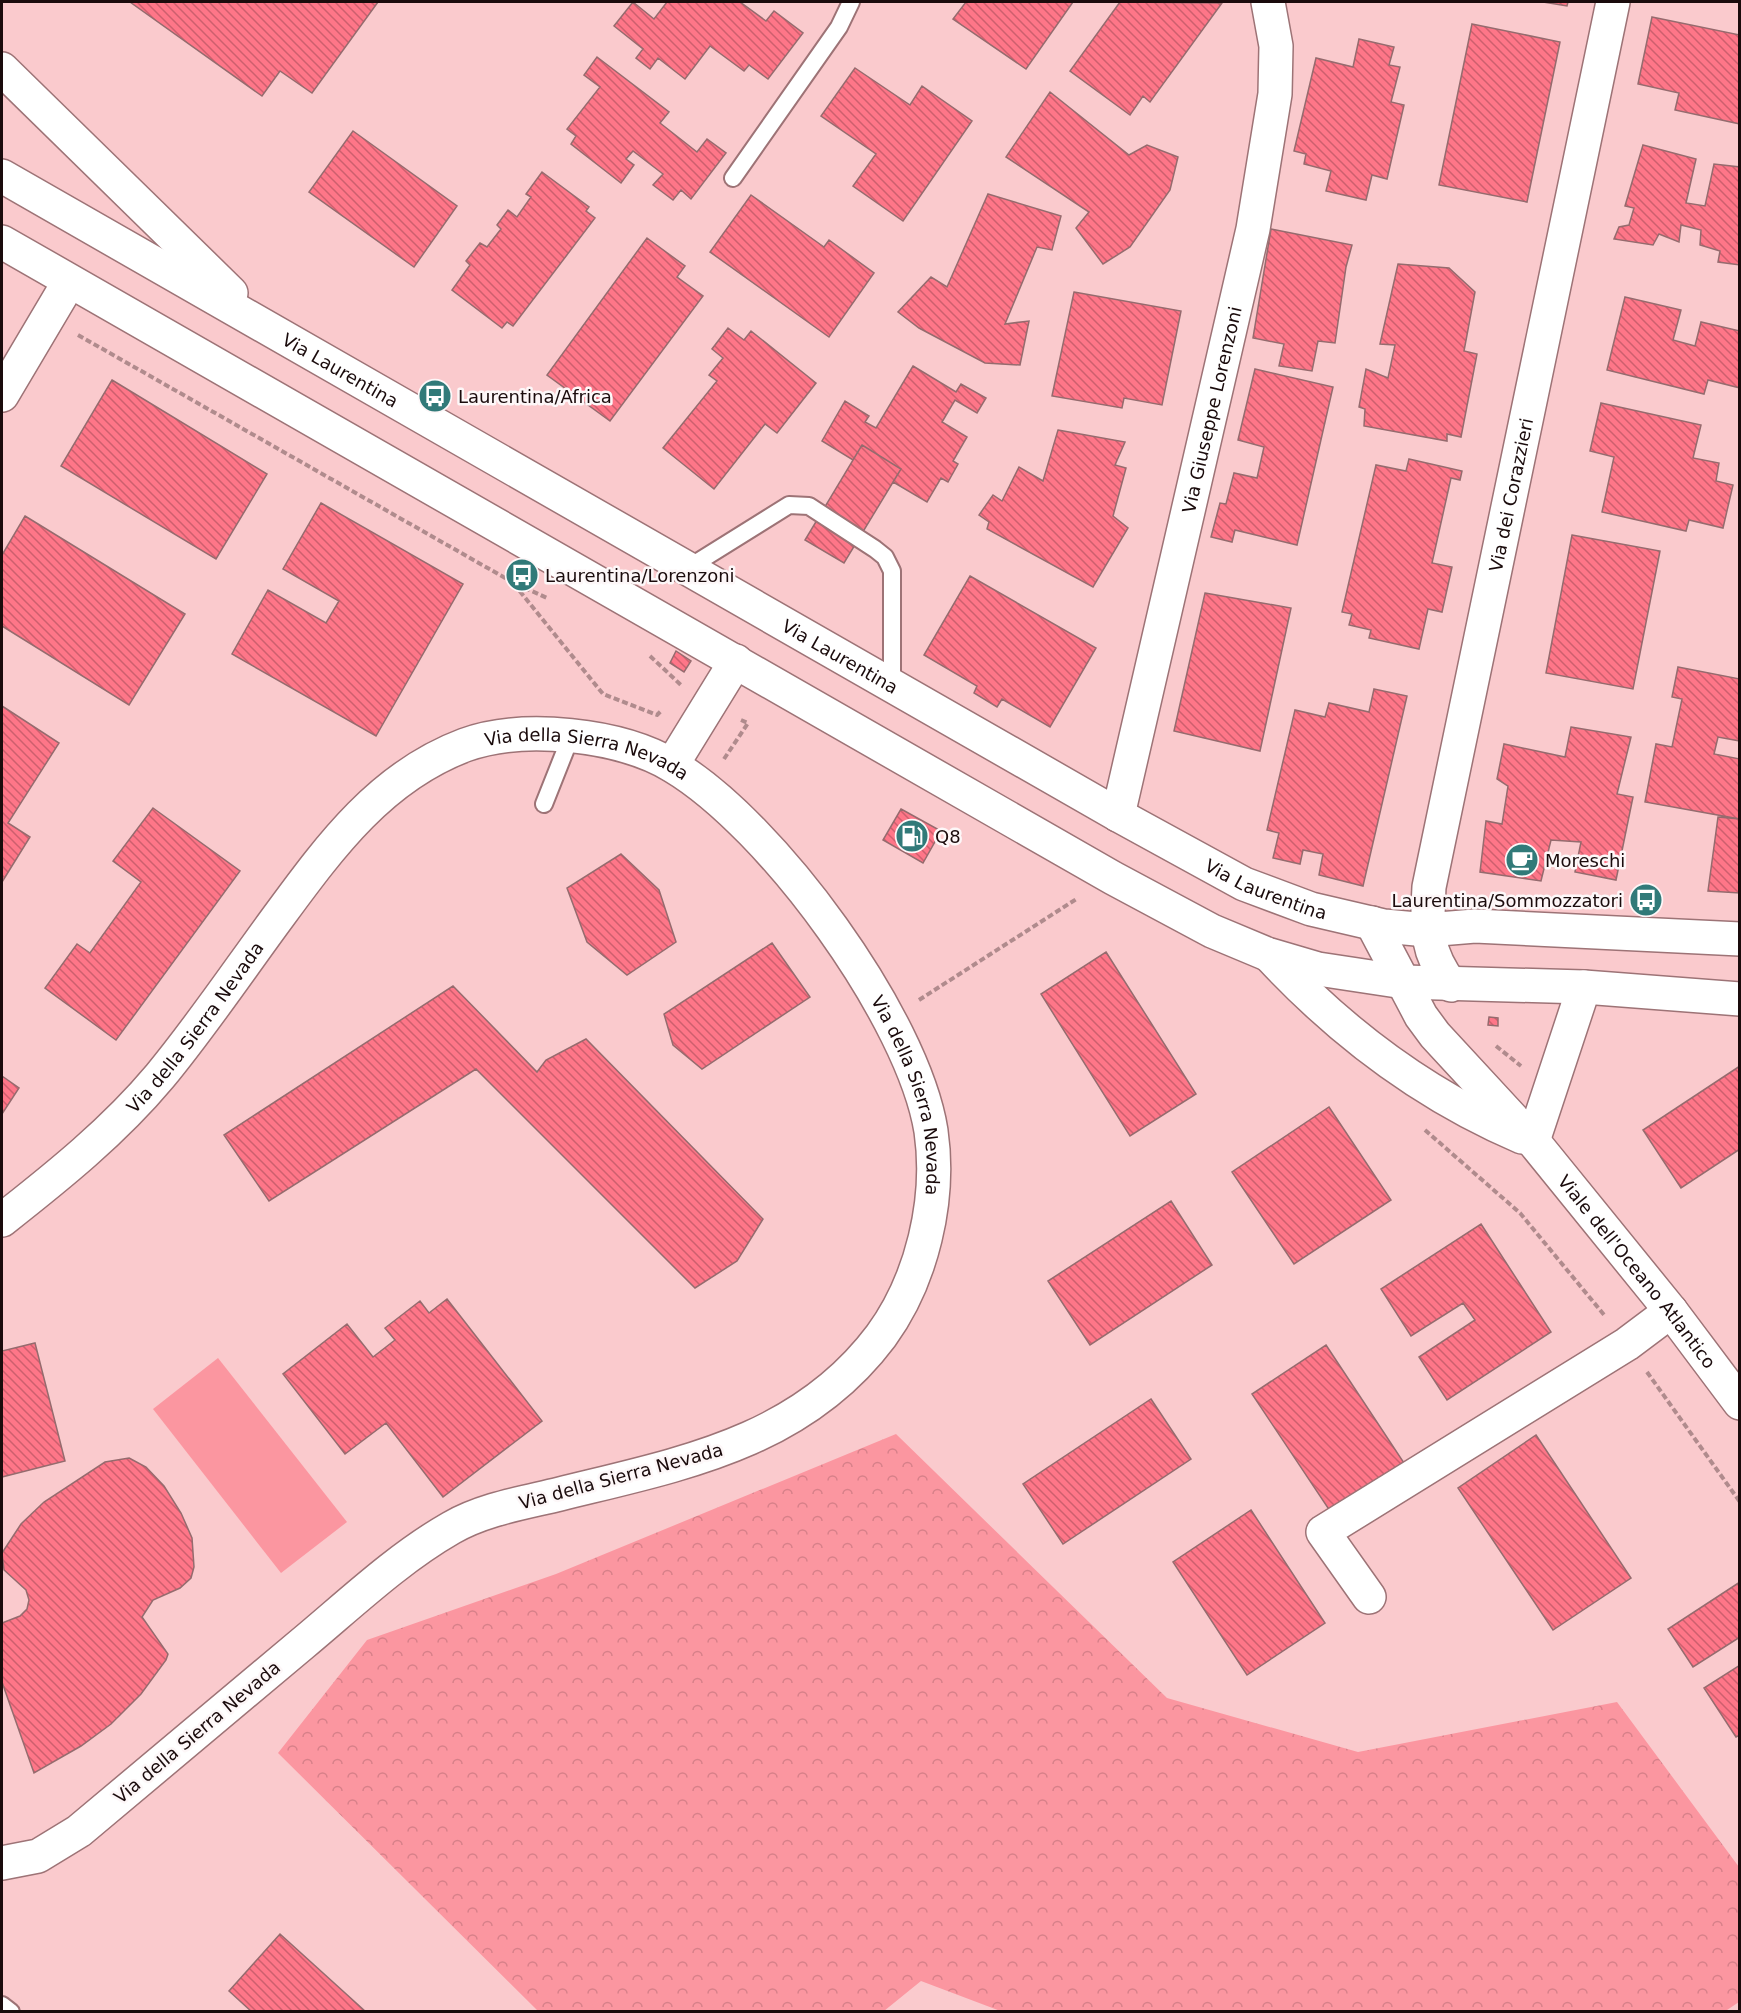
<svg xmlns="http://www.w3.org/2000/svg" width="1741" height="2013" font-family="'DejaVu Sans',sans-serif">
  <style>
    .forest { fill: url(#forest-crowns) }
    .pitch { fill: #fb96a0 }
    .building { fill: url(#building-back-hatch); stroke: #956b6e; stroke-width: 1.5 }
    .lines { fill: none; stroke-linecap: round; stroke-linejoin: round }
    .service-casing { stroke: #9d7376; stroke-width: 20 }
    .minor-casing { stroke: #9d7376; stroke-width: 36 }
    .tertiary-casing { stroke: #9d7376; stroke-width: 36 }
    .secondary-casing { stroke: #9d7376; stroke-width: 36 }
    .path { stroke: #b08b8d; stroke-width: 4; stroke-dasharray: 6 3; stroke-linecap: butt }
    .service { stroke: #fff; stroke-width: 16 }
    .minor { stroke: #fff; stroke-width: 33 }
    .tertiary { stroke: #fff; stroke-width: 33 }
    .secondary { stroke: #fff; stroke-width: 33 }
    .labels { text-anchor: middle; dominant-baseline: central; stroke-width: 5; stroke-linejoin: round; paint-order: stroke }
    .street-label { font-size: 18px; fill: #1a0b0c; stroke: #fdf7f8 }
    .poi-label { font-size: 18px; fill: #1a0b0c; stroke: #fdf7f8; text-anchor: start }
  </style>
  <defs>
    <pattern id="forest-crowns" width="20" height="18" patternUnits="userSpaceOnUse" patternTransform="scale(1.5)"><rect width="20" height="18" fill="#fb96a0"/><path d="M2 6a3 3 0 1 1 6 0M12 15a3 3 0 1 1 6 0" fill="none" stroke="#d78089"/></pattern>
    <pattern id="building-back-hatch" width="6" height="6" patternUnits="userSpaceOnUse" patternTransform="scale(1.5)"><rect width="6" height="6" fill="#fe7688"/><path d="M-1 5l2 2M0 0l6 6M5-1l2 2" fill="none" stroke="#cd5f6e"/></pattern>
  </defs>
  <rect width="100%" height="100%" fill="#facacd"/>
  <path class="forest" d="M896,1434L1167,1698L1358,1752L1617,1702L1739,1867V2002L1724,2012H1003L921,1981L884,2011H538L278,1753L367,1640L556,1574Z"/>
  <path class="pitch" d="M218,1358L347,1522L281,1573L153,1409Z"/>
  <path class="building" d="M130,2H378L312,93L280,71L262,96Z
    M633,2L654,19L667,2H740L766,21L774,11L803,33L768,79L749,65L744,71L710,46L685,79L658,58L650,69L636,58L643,49L614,26Z
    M966,2H1073L1026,69L953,19Z
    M1120,2L1222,3L1150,102L1143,96L1130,115L1070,71Z
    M1543,2H1568L1567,6Z
    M1652,17L1740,35V124L1675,110L1679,93L1638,84Z
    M1472,24L1560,42L1527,202L1439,185Z
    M1359,39L1394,47L1389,65L1400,67L1391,102L1404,105L1387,179L1372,175L1366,200L1326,191L1331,171L1304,164L1306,154L1294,151L1316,58L1353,67Z
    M597,57L669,112L660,123L697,152L707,139L726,153L691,199L681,190L673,200L653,185L663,174L633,151L626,159L634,165L621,183L571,144L576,136L567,129L600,87L584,75Z
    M855,68L910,105L922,86L972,121L903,221L853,186L876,154L821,116Z
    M1050,92L1129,155L1147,145L1178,157L1170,190L1130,247L1103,264L1076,228L1089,212L1006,157Z
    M353,131L457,206L414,267L309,192Z
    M1643,145L1696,159L1686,203L1705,206L1714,164L1740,167V265L1718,262L1720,251L1700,245L1701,230L1681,225L1679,242L1659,234L1653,245L1614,239L1619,227L1629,225L1634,208L1625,206Z
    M542,172L589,207L586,211L595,218L513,326L507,322L502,328L452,290L470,265L466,261L480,243L487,247L501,229L497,225L508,210L517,217L531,197L526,194Z
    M988,194L1061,216L1052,250L1037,247L1005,324L1029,321L1020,365L985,363L919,328L898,312L931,277L947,287Z
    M751,195L824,247L829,240L874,273L829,337L710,252Z
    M1271,229L1352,245L1346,267L1335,343L1318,341L1312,371L1279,366L1284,344L1253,338Z
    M647,238L685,266L677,277L703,296L610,421L547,375Z
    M1398,264L1449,268L1475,292L1464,351L1477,354L1461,437L1447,434V441L1364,426L1365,409L1359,407L1366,369L1388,378L1395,345L1380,344Z
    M1074,292L1181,311L1162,405L1124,398L1122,408L1052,396Z
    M1625,297L1681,310L1673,340L1695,346L1701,322L1740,331V388L1708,380L1704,394L1607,370Z
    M728,328L744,340L751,331L816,383L777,433L765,424L714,489L663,448L717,381L709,375L723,358L712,349Z
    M913,366L956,392L961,384L986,398L977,413L955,400L942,422L967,437L953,461L958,464L948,482L941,478L927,502L893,482L901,469L862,445L853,460L822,441L845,401L869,416L865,422L876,428Z
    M1255,369L1333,387L1297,545L1235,530L1232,542L1211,537L1220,503L1226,504L1234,473L1257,478L1264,447L1238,440Z
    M112,380L267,474L216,559L61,466Z
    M1601,403L1701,425L1693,458L1719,463L1716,481L1733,485L1723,528L1689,520L1686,531L1602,512L1614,457L1590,451Z
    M1058,430L1125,442L1115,465L1126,468L1113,516L1128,528L1093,587L987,529L989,522L979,515L993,495L1002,501L1019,467L1043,481Z
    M862,445L901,469L844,563L805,540Z
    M1409,459L1462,471L1460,480L1451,478L1432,563L1452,567L1442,612L1428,609L1419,649L1369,638L1371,630L1349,625L1352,614L1342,612L1376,465L1406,471Z
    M321,503L463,584L376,736L232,654L268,590L326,623L339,601L283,569Z
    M25,516L185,614L129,705L2,626V555Z
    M1572,535L1660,551L1633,689L1546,673Z
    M970,576L1096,648L1050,727L1002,699L997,707L974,693L977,686L924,655Z
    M1205,593L1291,608L1260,751L1174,731Z
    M676,651L691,661L684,672L670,663Z
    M1678,667L1740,679V741L1718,737L1714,754L1740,759V819L1645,802L1656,744L1672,747L1682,699L1672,697Z
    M1374,689L1407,696L1363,886L1319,875L1323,854L1303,850L1300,864L1273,858L1279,833L1267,830L1295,710L1325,717L1329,703L1369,712Z
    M2,706L59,743L8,823L30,837L2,882Z
    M1571,727L1631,737L1617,794L1633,797L1616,880L1575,872L1581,842L1551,840L1541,881L1480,872L1486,821L1502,824L1508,786L1497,779L1504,744L1565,757Z
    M153,808L240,871L116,1040L45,988L77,944L90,953L141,882L113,861Z
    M901,809L941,831L923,863L883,840Z
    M1718,817L1740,819V893L1708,891Z
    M621,854L659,890L676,942L627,975L587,942L567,888Z
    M772,943L810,997L702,1069L673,1045L664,1014Z
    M1106,952L1196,1094L1130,1136L1041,994Z
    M453,986L537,1072L546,1060L586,1039L763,1219L737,1261L695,1288L476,1069L269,1201L224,1135Z
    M1489,1017L1498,1018V1026L1488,1025Z
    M1740,1066V1149L1681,1188L1643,1130Z
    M2,1076L19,1088L2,1114Z
    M1329,1107L1391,1200L1294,1264L1232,1172Z
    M1171,1201L1212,1265L1090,1345L1048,1281Z
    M1481,1224L1551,1332L1447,1400L1419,1357L1475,1320L1463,1303L1411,1336L1381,1289Z
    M447,1299L542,1421L443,1497L386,1423L345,1454L283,1374L347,1324L373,1357L395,1340L385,1328L420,1301L429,1313Z
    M35,1343L65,1461L2,1477V1351Z
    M1326,1345L1406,1466L1332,1514L1252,1394Z
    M1151,1399L1191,1459L1063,1544L1023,1484Z
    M1536,1435L1631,1578L1553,1630L1458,1488Z
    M129,1458L146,1467L164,1486L181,1513L192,1538L194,1567L191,1578L180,1588L153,1600L142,1617L168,1654L166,1660L141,1694L111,1724L81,1746L34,1773L2,1682V1623L20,1616L27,1609L29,1600L26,1590L4,1570L2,1553L21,1524L44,1502L105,1462Z
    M1251,1510L1325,1623L1247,1675L1173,1562Z
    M1740,1582V1637L1693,1667L1668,1629Z
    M1740,1665V1735L1736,1737L1704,1688Z
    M280,1934L366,2012H252L229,1991Z"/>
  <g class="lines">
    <g class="service-casing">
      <path id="service" d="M733,178L839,27L851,2
        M688,568L789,505L809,506L875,549L885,557L892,571V685
        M544,804L571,736
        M2,2005L11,2012"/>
    </g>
    <g class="minor-casing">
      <g id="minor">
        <path d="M2,395L69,282"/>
        <path d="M672,765L736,661"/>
        <path id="s1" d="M1118,815L1253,229L1275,94L1276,46L1268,2"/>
        <path id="s2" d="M2,1220C58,1176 114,1131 160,1076C203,1024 241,967 281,913C331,845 382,776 465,745C523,724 620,734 673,766C772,825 913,1018 931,1131C941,1200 922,1280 881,1336C801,1443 681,1464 560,1494C523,1503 484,1509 451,1528C397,1559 350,1604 302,1644C227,1706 153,1769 79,1831L38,1856L2,1863"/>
        <path d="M1369,1597L1323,1532L1627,1344L1671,1311"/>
      </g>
    </g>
    <g class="tertiary-casing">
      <g id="tertiary">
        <path id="s3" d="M1451,985C1425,951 1427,928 1429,887L1613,2"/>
      </g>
    </g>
    <g class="secondary-casing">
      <g id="secondary">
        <path d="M2,69L231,293"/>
        <path id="s4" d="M2,176L1118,815L1244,884L1311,909L1384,926L1427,930L1475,926L1740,939"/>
        <path d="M2,242L1113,878L1212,931L1267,954L1318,969L1404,982L1584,987L1740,999"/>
        <path id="s5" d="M1372,923L1421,1016L1435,1035L1533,1141L1671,1311L1740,1403"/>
        <path d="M1271,957C1342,1033 1426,1096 1522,1137"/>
        <path d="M1533,1141L1584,987"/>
      </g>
    </g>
    <path class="path" d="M78,335L514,583L547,598
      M514,584L603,694L657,715L661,711
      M650,656L682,686
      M724,759L748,723L741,720
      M919,1000L1078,898
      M1496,1046L1521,1066
      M1425,1130L1520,1213L1605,1316
      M1647,1372L1740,1502"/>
    <use href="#service" class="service"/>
    <use href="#minor" class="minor"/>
    <use href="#tertiary" class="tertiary"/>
    <use href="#secondary" class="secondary"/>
  </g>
  <defs>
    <g id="bus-disc" transform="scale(1.725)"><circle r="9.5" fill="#317a79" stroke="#fdf7f8"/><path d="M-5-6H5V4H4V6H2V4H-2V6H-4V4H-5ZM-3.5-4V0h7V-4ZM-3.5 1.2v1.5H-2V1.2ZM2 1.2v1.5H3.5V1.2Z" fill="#fff"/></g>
    <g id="fuel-disc" transform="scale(1.725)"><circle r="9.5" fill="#317a79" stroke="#fdf7f8"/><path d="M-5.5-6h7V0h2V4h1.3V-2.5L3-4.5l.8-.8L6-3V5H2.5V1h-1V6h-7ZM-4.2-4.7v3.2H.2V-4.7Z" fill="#fff"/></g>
    <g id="cafe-disc" transform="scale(1.725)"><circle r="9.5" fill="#317a79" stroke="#fdf7f8"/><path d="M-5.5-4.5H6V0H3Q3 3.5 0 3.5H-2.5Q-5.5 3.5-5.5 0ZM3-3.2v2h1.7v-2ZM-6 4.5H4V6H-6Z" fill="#fff"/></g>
  </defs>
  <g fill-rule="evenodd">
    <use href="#bus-disc" x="435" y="396"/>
    <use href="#bus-disc" x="522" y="575"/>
    <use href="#fuel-disc" x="912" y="836"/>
    <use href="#cafe-disc" x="1522" y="860"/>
    <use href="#bus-disc" x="1646" y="900"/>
  </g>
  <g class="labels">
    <g class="street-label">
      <text stroke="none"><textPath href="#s4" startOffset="390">Via Laurentina</textPath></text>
      <text stroke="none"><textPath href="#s1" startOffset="416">Via Giuseppe Lorenzoni</textPath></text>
      <text stroke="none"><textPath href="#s3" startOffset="504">Via dei Corazzieri</textPath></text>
      <text stroke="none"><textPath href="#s4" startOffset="966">Via Laurentina</textPath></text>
      <text stroke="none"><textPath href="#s2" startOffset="796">Via della Sierra Nevada</textPath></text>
      <text stroke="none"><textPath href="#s4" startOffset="1452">Via Laurentina</textPath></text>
      <text stroke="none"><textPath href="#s2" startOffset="274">Via della Sierra Nevada</textPath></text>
      <text stroke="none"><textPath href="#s2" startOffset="1300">Via della Sierra Nevada</textPath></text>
      <text stroke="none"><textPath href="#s5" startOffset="440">Viale dell'Oceano Atlantico</textPath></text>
      <text transform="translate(621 1476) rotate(-15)">Via della Sierra Nevada</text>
      <text transform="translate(197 1732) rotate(-40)">Via della Sierra Nevada</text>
    </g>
    <g class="poi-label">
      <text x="458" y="396">Laurentina/Africa</text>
      <text x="545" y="575">Laurentina/Lorenzoni</text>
      <text x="935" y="836">Q8</text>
      <text x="1545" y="860">Moreschi</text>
      <text x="1623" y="900" text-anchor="end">Laurentina/Sommozzatori</text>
    </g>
  </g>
  <rect width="1741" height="2013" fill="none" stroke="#1a0b0c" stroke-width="6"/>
</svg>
